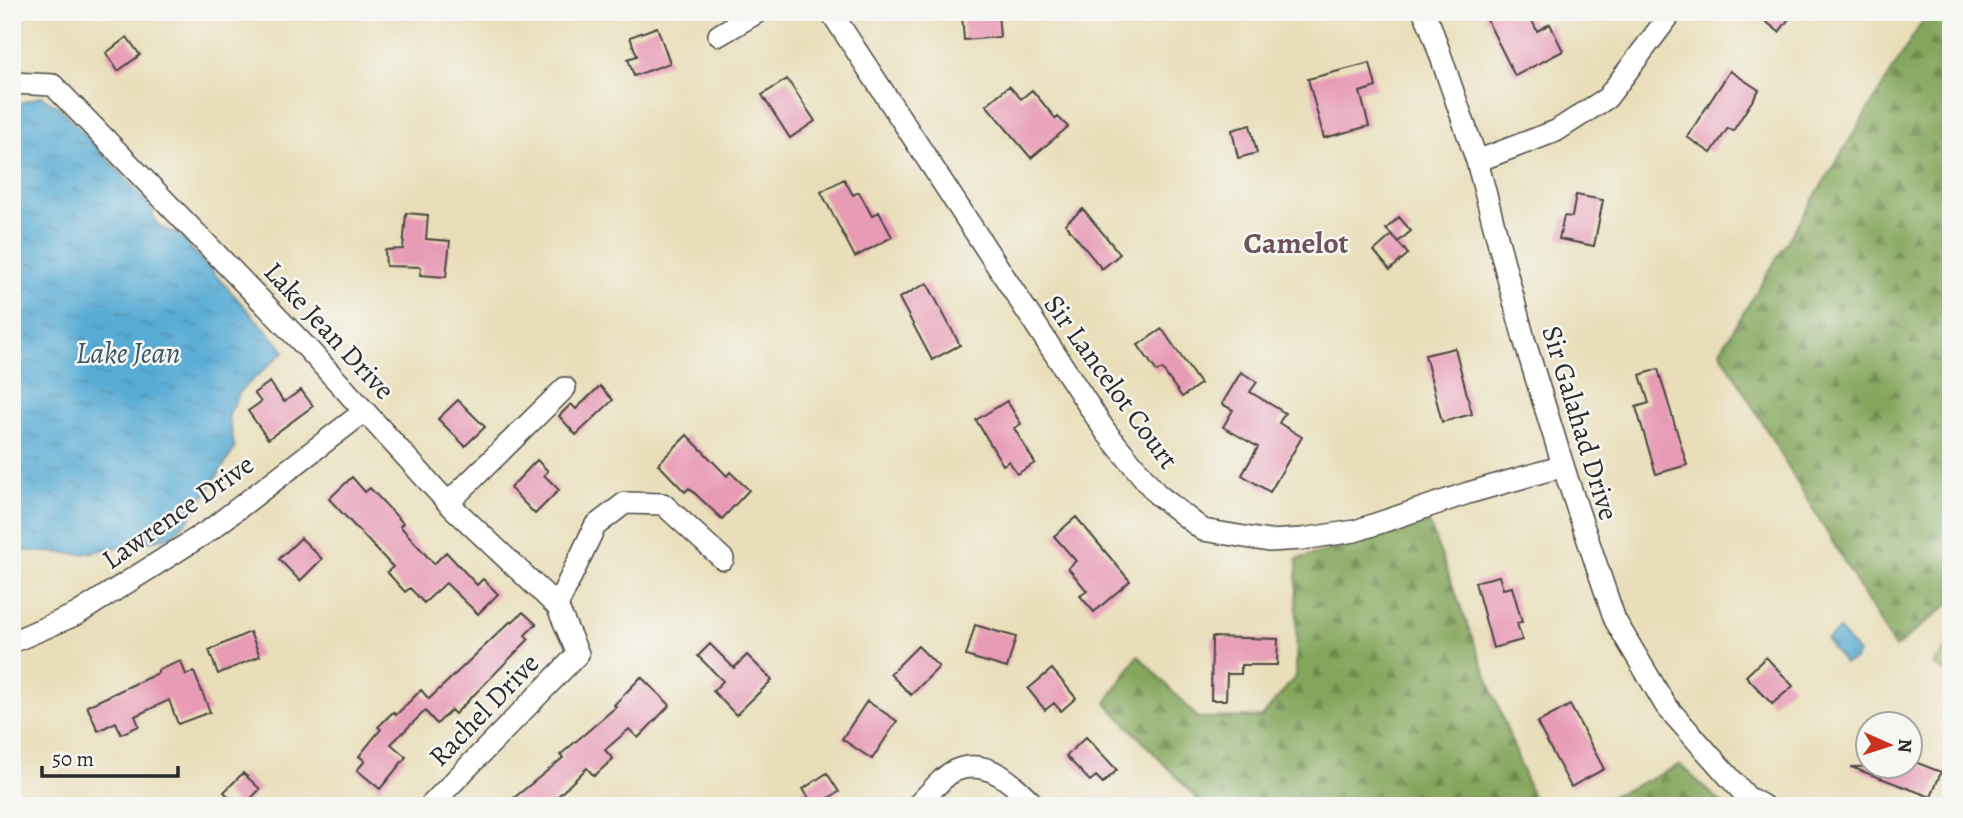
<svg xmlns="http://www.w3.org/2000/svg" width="1963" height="818" font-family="Alegreya,serif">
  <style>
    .grass { fill: #a6c066; stroke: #687648; stroke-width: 2 }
    .forest { fill: url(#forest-firs); stroke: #586843; stroke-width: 2 }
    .water { fill: url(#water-ripples); stroke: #426c80; stroke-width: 2 }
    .building { fill: #e79bb5 }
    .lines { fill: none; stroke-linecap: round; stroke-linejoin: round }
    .minor-casing { stroke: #484640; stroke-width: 24 }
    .minor { stroke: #fff; stroke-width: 21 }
    .labels { text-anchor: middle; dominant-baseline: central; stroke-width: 5; stroke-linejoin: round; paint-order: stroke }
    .street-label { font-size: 28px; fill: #2b2b2b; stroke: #f6f6f2 }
    .neighbourhood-label { font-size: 30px; font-weight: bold; fill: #6d525b; stroke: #f6f6f2 }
    .water-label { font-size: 30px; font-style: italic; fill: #3b5866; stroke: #f6f6f2 }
  </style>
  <defs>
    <pattern id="forest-firs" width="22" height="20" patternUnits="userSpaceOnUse" patternTransform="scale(1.75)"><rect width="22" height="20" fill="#84a65b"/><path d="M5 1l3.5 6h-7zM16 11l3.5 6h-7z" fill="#6c874b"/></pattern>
    <pattern id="water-ripples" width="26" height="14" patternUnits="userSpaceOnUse" patternTransform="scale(1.75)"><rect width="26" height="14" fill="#59acd4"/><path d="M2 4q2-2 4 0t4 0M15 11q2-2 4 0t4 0" fill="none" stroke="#4a8cac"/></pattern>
  </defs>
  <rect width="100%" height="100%" fill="#f6f6f2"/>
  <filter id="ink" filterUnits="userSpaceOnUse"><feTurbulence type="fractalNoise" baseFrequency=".0143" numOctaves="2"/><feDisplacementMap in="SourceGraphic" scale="14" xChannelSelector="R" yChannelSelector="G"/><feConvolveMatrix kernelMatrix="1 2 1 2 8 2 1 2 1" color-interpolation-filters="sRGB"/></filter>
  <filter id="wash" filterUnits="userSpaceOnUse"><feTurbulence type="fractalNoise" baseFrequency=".00686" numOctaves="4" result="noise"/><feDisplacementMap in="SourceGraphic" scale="28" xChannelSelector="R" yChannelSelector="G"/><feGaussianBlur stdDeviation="1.57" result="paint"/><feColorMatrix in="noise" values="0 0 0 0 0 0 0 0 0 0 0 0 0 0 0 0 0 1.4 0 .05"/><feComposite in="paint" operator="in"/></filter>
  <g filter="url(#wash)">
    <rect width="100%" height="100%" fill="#e9deb9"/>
    <path class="grass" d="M1951,644V678L1934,664Z"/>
    <path class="forest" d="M1928,12H1951V602L1895,648L1720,351Z
      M1429,523L1536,806H1204L1106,703L1138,655L1198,718L1262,717L1296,676L1297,559Z
      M1680,765L1725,806H1591Z"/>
    <path class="water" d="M41,96L59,107L151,206C154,224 159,230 178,234L285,351L241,390L228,416L235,448L190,518L170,537L82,554L12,550V106Z
      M1839,630L1858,653L1854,660L1844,663L1826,640Z"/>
    <g id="blocks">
      <path class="building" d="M970,12H998L1000,37L964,40L962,15Z
        M1483,12H1528L1537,31L1550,24L1563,51L1515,76Z
        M1754,12H1794L1779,32Z
        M657,27L670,63L634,76L628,59L637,56L630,37Z
        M127,37L140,55L118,71L106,53Z
        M1370,63L1376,87L1360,92L1369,126L1324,138L1308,79Z
        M1730,71L1759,90L1733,131L1728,128L1711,153L1687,137Z
        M787,79L815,121L790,138L762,95Z
        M1009,86L1021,99L1032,90L1056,119L1058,117L1068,127L1031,158L986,105Z
        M1250,125L1257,153L1238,158L1232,130Z
        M844,179L853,195L859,192L872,216L879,212L892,237L855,257L821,192Z
        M1576,195L1603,200L1594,246L1559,239L1564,216L1572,217Z
        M1083,209L1120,254L1102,269L1065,224Z
        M406,213L428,215L426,239L450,241L446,277L420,275L421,267L386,266L385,250L403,249Z
        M1399,217L1411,231L1398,242L1386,229Z
        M1392,235L1408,254L1390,270L1374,251Z
        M927,283L960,345L932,360L899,298Z
        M1162,329L1200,384L1182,397L1162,369L1157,372L1138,345Z
        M1455,348L1472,414L1442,422L1425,355Z
        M1658,369L1687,465L1656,474L1636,407L1649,403L1640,375Z
        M1241,372L1257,382L1250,392L1285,413L1279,423L1302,437L1270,492L1242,475L1258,447L1223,427L1233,410L1222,404Z
        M270,382L284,402L301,390L313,406L268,439L248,411L261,402L254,393Z
        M600,386L613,400L576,435L559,416L571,404L576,409Z
        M458,400L485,427L465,446L438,419Z
        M1007,401L1021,424L1014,428L1035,463L1017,474L1009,461L1003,465L976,420Z
        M687,435L727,476L730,472L749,490L722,519L689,488L685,492L658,464Z
        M537,460L548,471L544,475L559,490L535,514L510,488Z
        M352,477L365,492L370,488L403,523L400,526L434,564L446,552L477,585L483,579L498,594L478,614L446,583L424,603L410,588L405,592L387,572L393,567L329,499Z
        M1076,517L1130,581L1094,612L1080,596L1087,591L1068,568L1076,561L1054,536Z
        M301,538L322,559L300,581L279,559Z
        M1499,576L1503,589L1512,587L1522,622L1517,623L1522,640L1493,648L1475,582Z
        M523,612L536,624L525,635L529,639L455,714L451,710L437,724L425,711L391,744L406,757L380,789L357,770L365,761L359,756L381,729L378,727L393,712L396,715L421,690L429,699L511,621L512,622Z
        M975,625L1016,637L1007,668L966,656Z
        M250,632L260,656L218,674L209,650Z
        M1212,637L1278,639L1277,665H1241V674H1227L1226,700H1211Z
        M710,644L734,668L747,655L772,680L736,715L713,691L723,681L698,656Z
        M918,646L939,667L911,695L890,674Z
        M1766,657L1793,686L1772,704L1746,676Z
        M181,661L186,675L194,672L210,712L178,724L169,700L135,716L139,726L121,734L116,722L98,731L87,706L158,673V670Z
        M1052,669L1076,698L1061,711L1054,703L1045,710L1028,689Z
        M641,677L670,705L638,738L629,729L605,750L613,759L594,776L587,768L548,806H504L563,758L560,755L616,707L614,705Z
        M867,701L897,721L872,759L842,739Z
        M1570,705L1604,769L1571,787L1537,723Z
        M1086,737L1117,770L1103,783L1096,776L1090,781L1066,756Z
        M1910,760L1941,772L1931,797L1851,767L1910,766Z
        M243,773L260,789L244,806H238L224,792Z
        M827,773L839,792L814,806L803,789Z"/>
    </g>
  </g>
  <g filter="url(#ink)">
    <use href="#blocks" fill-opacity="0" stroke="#484640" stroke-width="2"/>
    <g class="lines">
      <g class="minor-casing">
        <path id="minor" d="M831,12L1106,432L1157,494L1203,530L1269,541L1302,539L1355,531L1468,493L1563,466
          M1424,12L1431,28L1477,161L1524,339L1567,478L1615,620L1666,706L1747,797L1763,806
          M719,35L758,12
          M12,83L53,85L308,349L448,503L557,606L578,654L430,806
          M1477,161L1556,131L1607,98L1672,12
          M448,503L565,388
          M557,606L595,526L625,503L663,504L723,559
          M12,642L77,614L210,530L365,411
          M917,806C926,797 943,776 954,771C987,756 1014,784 1035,806"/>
      </g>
      <use href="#minor" class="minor"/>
    </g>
  </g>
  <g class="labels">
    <g class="street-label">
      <text transform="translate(329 331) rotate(47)">Lake Jean Drive</text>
      <text transform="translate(1111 382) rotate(54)">Sir Lancelot Court</text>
      <text transform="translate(1580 423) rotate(73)">Sir Galahad Drive</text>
      <text transform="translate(178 512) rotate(-35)">Lawrence Drive</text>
      <text transform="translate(484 710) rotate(-46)">Rachel Drive</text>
    </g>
    <g class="neighbourhood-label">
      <text x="1296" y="243">Camelot</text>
    </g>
    <g class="water-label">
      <text x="128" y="353">Lake Jean</text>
    </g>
  </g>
  <rect width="1963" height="818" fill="none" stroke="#f6f6f2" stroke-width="42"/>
  <g transform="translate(1889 745) rotate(93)"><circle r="33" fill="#f6f6f2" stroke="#a5a5a2" stroke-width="2"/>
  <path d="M0-5L12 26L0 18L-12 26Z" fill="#c8321e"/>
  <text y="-10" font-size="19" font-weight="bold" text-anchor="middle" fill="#2b2b2b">N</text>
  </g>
  <path d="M42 766v10h136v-10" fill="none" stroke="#2b2b2b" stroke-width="3.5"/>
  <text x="52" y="766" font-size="21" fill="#2b2b2b" stroke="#f6f6f2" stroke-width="5" paint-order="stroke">50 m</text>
</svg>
